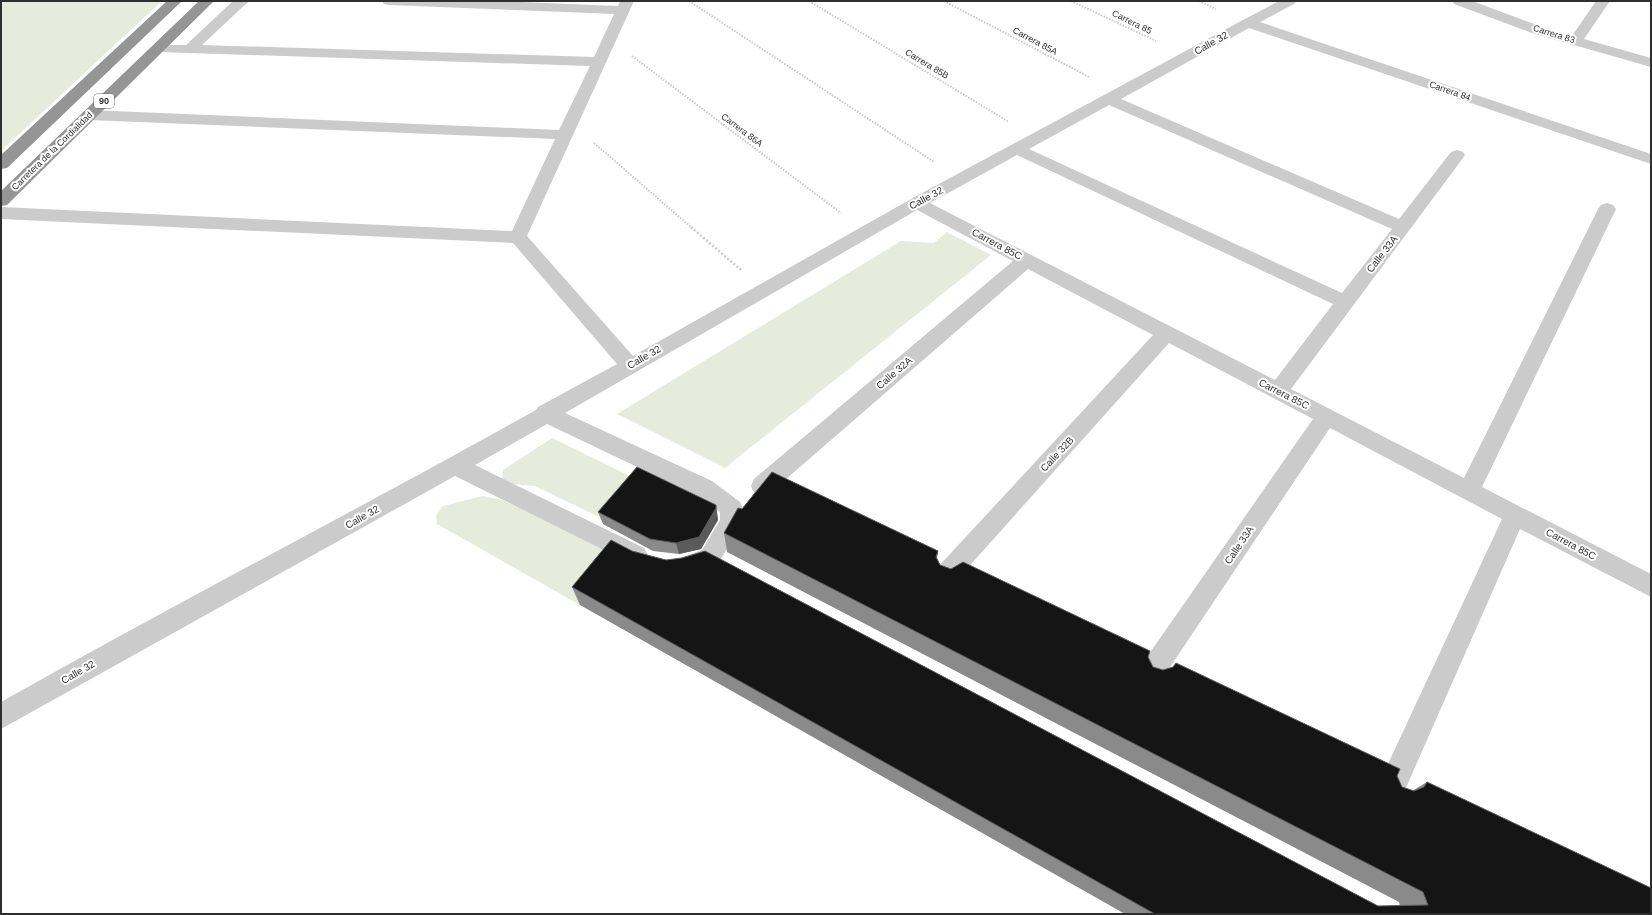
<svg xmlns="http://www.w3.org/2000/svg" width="1652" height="915" font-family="Arial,sans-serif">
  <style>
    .green { fill: #e6ebdc }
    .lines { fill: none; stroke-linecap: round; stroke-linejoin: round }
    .path-far1 { stroke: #cbcbcb; stroke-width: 2; stroke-dasharray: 1.5 1.5; stroke-linecap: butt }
    .path { stroke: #cbcbcb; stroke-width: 2.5; stroke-dasharray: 2 2; stroke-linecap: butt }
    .minor { fill: #cbcbcb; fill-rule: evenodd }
    .highway { fill: #959595; fill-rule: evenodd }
    .wall { fill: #8a8a8a }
    .shaded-wall { fill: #5b5b5b }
    .building { fill: #151515; stroke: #5b5b5b }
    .labels { text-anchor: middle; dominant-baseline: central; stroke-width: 4; stroke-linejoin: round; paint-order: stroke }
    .far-street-label { font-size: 9px; fill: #2e2e2e; stroke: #fff }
    .shield { fill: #fff; stroke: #6d6d6d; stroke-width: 1 }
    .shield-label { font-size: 9px; font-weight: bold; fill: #2e2e2e }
    .street-label { font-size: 10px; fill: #2e2e2e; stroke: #fff }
  </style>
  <rect width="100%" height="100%" fill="#fff"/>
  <path class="green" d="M1,1H162L1,151Z
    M947,232L991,255L725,468L617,414L901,241L934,243Z
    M552,438L630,476L597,516L535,486L512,484L502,480L503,470Z
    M483,496L502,500L621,554L580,605L437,524L436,515L443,506Z"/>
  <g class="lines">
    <path class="path-far1" d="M689,1L934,162
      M809,1L1009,122
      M944,1L1089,77
      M1071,1L1156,41
      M1199,1L1216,9
      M632,56L841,213
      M594,143L692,228"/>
    <path class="path" d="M691,227L741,270"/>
    <path class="minor" d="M233,1H249L202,45L594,57L614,14L389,5L384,4L382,1H495L618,6L620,1H634L527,236L633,356L911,199L1243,20L1279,1H1296L1294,4L1260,22L1651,154V164L1249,28L1121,99L1399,219L1451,152L1457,150L1463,152L1465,155L1463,158L1291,389L1464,478L1598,209L1601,205L1607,203L1613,205L1616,209L1482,487L1651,574V597L1520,529L1401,799L1391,803L1381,799L1377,789L1381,779L1502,519L1330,428L1160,682L1151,685L1142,682L1138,673L1142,664L1313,419L1169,343L955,582L946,586L937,582L934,575L937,568L1153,335L1028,269L770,493L762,495L754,493L751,486L754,479L1013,261L917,210L565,413L712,481L740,502L743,509V521L718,564L686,576L678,573L674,566L678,559L702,550L720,520V512L696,495L547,424L475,465L644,548L648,555L644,562L636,565L628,562L455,476L1,729V702C178,602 359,509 536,410L538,407L617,364L513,243L1,219V207L512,231L555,139L89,120L83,118L81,115L83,112L89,110L559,130L590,66L159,52L154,51L152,48L154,45H186ZM1109,105L1392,229L1342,293L1029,149ZM1017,155L1333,304L1275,380L930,203Z
      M1452,1H1472L1542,27L1572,36L1596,1H1610L1584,39L1651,58V67L1532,33L1454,4Z"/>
    <path class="highway" d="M167,1H182L7,168L1,169V155Z
      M199,1H214L7,205L1,206V191Z"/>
  </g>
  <path class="wall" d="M716,505L718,520L701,549L679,554L653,551L603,524L598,512Z
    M724,533L938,551L937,558L940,565L1148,657L1153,667L1397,776L1402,787L1412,791L1427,782L1651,914H1125L580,605L572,587L1378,906H1400L1399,902L727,552Z"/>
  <path class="shaded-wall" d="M716,505L718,520L701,549L679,554L676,543Z"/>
  <path class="building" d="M637,467L716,505V508L699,537L676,543L650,539L598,512Z
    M772,472L938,551L936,557L940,565L951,569L963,562L1150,651L1148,657L1153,667L1163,670L1173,667L1176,663L1400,769L1397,776L1402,787L1414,791L1424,787L1427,782L1651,888V914H1155L572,587L611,540L632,551L666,560L682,558L705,551L1378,906L1428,905L1423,892L724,533L738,508L742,509Z"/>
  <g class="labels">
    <g class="far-street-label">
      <text transform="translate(1132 22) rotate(26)">Carrera 85</text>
      <text transform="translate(1554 34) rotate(17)">Carrera 83</text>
      <text transform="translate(1035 41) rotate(28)">Carrera 85A</text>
      <text transform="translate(927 64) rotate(31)">Carrera 85B</text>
      <text transform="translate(1450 91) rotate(19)">Carrera 84</text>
      <text transform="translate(742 130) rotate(37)">Carrera 86A</text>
      <text transform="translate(52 151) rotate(-44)">Carretera de la Cordialidad</text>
    </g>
    <rect class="shield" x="94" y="94" width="20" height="14" rx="3"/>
    <g class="shield-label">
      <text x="104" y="101">90</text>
    </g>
    <g class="street-label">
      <text transform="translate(1211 43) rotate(-29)">Calle 32</text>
      <text transform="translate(926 198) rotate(-28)">Calle 32</text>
      <text transform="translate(997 244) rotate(28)">Carrera 85C</text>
      <text transform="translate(1382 254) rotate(-52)">Calle 33A</text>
      <text transform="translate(644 357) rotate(-30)">Calle 32</text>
      <text transform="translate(894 373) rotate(-41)">Calle 32A</text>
      <text transform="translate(1284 394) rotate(27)">Carrera 85C</text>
      <text transform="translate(1057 454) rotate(-47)">Calle 32B</text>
      <text transform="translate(362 517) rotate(-29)">Calle 32</text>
      <text transform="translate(1571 544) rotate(28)">Carrera 85C</text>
      <text transform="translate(1239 545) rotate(-56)">Calle 33A</text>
      <text transform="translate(78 672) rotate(-30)">Calle 32</text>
    </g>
  </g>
  <rect width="1652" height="915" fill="none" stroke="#2e2e2e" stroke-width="4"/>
</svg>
